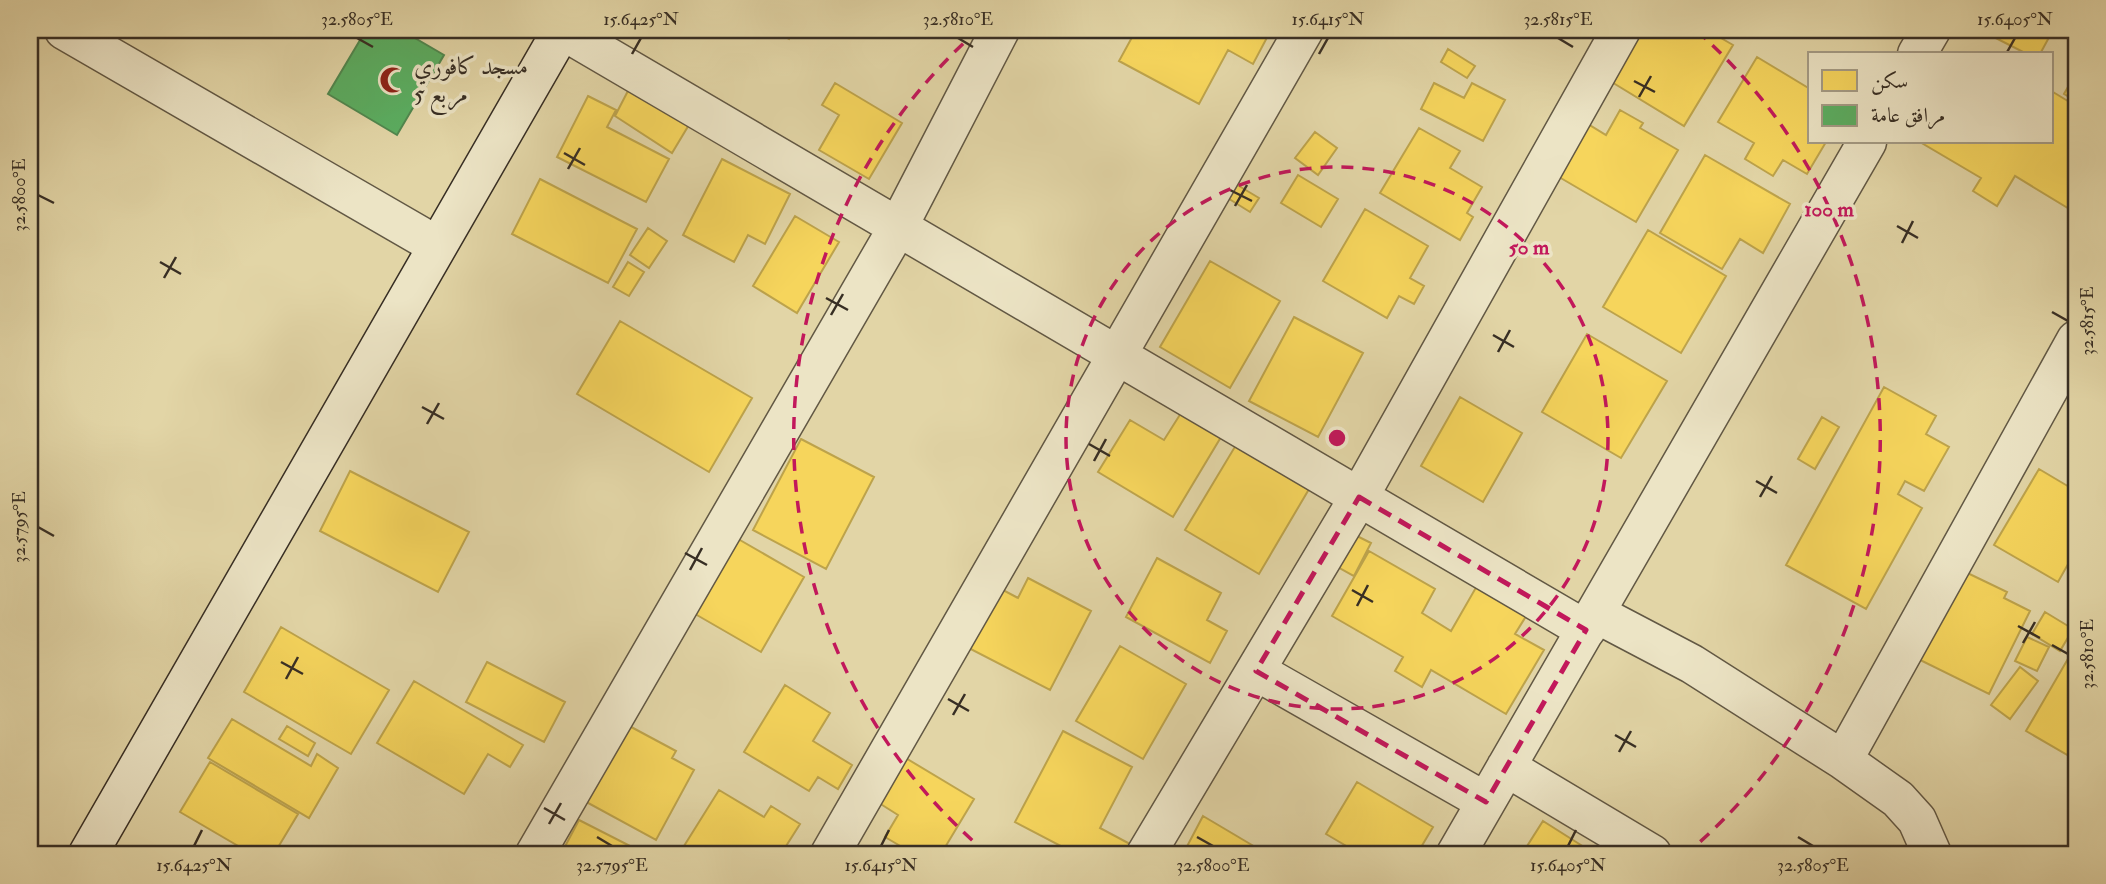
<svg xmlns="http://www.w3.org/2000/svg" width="2106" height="884" font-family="'IM FELL Double Pica',Amiri,serif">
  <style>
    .homes { fill: #f6d55c; stroke: #bda34b; stroke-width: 2 }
    .public { fill: #5aae61; stroke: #50884f; stroke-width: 2 }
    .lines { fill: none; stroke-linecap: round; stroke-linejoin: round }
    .street-casing { stroke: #625844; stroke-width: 41 }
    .secondary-casing { stroke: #372e24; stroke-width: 41 }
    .street { stroke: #ece4c5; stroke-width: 38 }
    .secondary { stroke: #ece4c5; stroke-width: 38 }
    .marked { fill: none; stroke: #c2185b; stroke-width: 5; stroke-dasharray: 14 9; stroke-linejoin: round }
    .ticks { fill: none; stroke: #372e24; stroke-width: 2.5 }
    .ring { fill: none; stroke: #c2185b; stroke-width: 3.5; stroke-dasharray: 12 9 }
    .labels { text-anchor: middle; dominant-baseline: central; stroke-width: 7; stroke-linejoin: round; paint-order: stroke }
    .poi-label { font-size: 24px; fill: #372e24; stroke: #ece4c5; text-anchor: start }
    .centre { fill: #c2185b; stroke: #ece4c5; stroke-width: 3.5 }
    .ring-label { font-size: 21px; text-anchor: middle; font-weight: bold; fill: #c2185b; stroke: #ece4c5; stroke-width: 7; stroke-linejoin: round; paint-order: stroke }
    .neatline { fill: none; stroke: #372e24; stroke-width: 2.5 }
    .ticks-label { font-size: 18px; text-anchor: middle; fill: #372e24 }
  </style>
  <rect width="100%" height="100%" fill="#e2d5a6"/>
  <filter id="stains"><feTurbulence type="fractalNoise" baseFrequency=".00286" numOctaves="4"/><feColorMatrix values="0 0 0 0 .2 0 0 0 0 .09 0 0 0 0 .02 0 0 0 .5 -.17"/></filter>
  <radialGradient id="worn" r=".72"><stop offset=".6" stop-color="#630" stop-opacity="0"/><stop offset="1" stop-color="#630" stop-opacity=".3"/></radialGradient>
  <path class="homes" d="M771,30H793L789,39Z
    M1136,30H1271L1253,64L1228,50L1199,104L1119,61Z
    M1641,30H1707L1733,45L1684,126L1610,81Z
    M1980,30H2053L2040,54H2027Z
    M1448,49L1475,66L1467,78L1441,62Z
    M1757,57L1810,89V142H1826L1807,174L1783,160L1773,176L1745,159L1754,143L1718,122Z
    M2076,73V101L2064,94Z
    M835,83L902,123L869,179L819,150L839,115L822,105Z
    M1434,83L1464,98L1472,83L1505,100L1483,141L1421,109Z
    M630,87L690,123L672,153L615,116Z
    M2053,92L2076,106V213L2015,176L1997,206L1973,191L1981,178L1920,142H2052Z
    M588,96L616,110L607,127L669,159L646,202L557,157Z
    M1620,110L1643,123L1640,128L1678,150L1636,222L1547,170L1578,118L1606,135Z
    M1419,128L1460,151L1450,168L1482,187L1467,213L1473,217L1460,240L1380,193Z
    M1315,132L1337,148L1318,175L1295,158Z
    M1705,155L1790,204L1763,253L1740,239L1722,269L1660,233Z
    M722,159L790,194L765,244L748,235L734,262L683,235Z
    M1298,175L1338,199L1321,227L1281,203Z
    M540,179L637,229L608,283L512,234Z
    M1234,183L1259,198L1250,212L1226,197Z
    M1365,209L1428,246L1410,278L1424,286L1414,304L1399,296L1387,318L1323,281Z
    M795,216L839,242L797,313L753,286Z
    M648,228L667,241L649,268L630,255Z
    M1648,230L1726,276L1681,353L1603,307Z
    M1210,261L1280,301L1230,388L1160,347Z
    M628,262L644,272L629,296L613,287Z
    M1294,317L1363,353L1318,437L1249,401Z
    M620,321L752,398L709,472L577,394Z
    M1587,334L1667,381L1621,458L1542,412Z
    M1884,387L1936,416L1926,434L1949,447L1924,491L1905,481L1898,494L1922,508L1866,609L1786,565Z
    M1460,397L1522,433L1483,502L1421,466Z
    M1181,413L1221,437L1173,517L1098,472L1130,420L1164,440Z
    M1822,417L1839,427L1815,469L1798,459Z
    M801,439L874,477L826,569L753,530Z
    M1239,440L1312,484L1259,574L1185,530Z
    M2039,469L2076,491V550L2058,582L1994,545Z
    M350,471L469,532L438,592L320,531Z
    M726,532L804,577L761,652L683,607Z
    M1353,534L1371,543L1354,576L1336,566Z
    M1369,551L1435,589L1422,613L1451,631L1478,584L1528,613L1515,634L1544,650L1506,714L1431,670L1422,687L1395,671L1403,657L1332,616Z
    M1157,558L1221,593L1207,620L1227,631L1210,663L1126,617Z
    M1955,567L2007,592L2004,598L2030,611L1989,694L1912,656Z
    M1028,578L1091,611L1050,690L959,643L990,583L1018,598Z
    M2045,612L2073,629L2060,651L2032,634Z
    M281,627L389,690L351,754L244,692Z
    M2027,637L2049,647L2037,671L2015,661Z
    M2076,645V760L2026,731Z
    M1120,646L1186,684L1143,759L1076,721Z
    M487,662L565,702L544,742L466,702Z
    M2020,667L2038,681L2010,719L1991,705Z
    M414,681L523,745L510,767L488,754L464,794L377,743Z
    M785,685L830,713L813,741L852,765L838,789L818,777L809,791L744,752Z
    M232,719L311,766L317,754L338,768L309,818L208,758Z
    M620,721L676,751L672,758L694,770L656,840L579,798Z
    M287,726L315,743L308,756L279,739Z
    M1063,731L1132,767L1100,828L1130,844L1125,854H1076L1015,822Z
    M894,751L974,799L941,854H914L885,837L898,815L868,796Z
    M210,762L298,814L274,854H252L180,812Z
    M1357,782L1433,827L1417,854H1360L1326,834Z
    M719,790L764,817L771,806L800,824L781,854H679Z
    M1203,816L1267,854H1183Z
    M579,820L634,848L631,854H561Z
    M1543,821L1595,854H1522Z"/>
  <path class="public" d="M366,30H401L444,55L397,135L328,94Z"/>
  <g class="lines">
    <g class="street-casing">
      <path id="street" d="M64,30L436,245
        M562,30L1586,630
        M1917,54L1931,30
        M1595,613L1692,664L1843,760L1898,799L1917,820L1932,854
        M1256,671L1486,802
        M1843,760L2076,340
        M1506,767L1652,854
        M535,854L898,227L1000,30
        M830,854L1304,30
        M1146,854L1359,497L1621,30
        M1456,854L1867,142"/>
    </g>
    <g class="secondary-casing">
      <path id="secondary" d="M88,854L562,30"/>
    </g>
    <use href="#street" class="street"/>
    <use href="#secondary" class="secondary"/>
  </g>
  <path class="marked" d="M1359,497L1586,630L1486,802L1256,671Z"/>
  <path class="ticks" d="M357,38L373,47M958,38L973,47M1558,38L1573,47M632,54L641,38M1319,54L1328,38M2006,54L2015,38M1634,81L1655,92M1639,97L1651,76M564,153L585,165M568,169L580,148M1230,190L1252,201M38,195L54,203M1235,206L1247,185M1897,226L1918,238M1902,243L1913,221M160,262L181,274M164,278L176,257M826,298L848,310M2052,312L2068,321M831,315L843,294M1493,335L1514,347M1498,352L1510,330M422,407L444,419M427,424L439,403M1089,444L1110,456M1094,461L1106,439M1756,481L1777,493M1760,497L1772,476M38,527L54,536M685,553L707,565M690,570L702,548M1352,590L1373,602M1357,606L1368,585M2018,626L2040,638M2023,643L2035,622M2052,645L2068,654M281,662L303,674M286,679L298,657M948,699L969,711M953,715L965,694M1615,735L1636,747M1619,752L1631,731M544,808L565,820M549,824L561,803M597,837L612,846M1197,837L1213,846M1798,837L1813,846M194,846L202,830M881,846L889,830M1568,846L1576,830"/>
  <g class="ring">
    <circle cx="1337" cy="438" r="271"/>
    <path d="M988 854A543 543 0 0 1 977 31M1697 31A543 543 0 0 1 1686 854"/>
  </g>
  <defs>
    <g id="mosque-bare" transform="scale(2.1)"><path d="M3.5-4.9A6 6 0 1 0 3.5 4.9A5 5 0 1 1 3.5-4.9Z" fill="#8f2418" stroke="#ece4c5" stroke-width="2.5" paint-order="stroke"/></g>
  </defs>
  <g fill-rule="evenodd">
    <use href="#mosque-bare" x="393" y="80"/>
  </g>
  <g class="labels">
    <g class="poi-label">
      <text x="414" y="66">مسجد كافوري<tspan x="414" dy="28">مربع 5</tspan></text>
    </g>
  </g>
  <circle cx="1337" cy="438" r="10" class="centre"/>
  <g class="ring-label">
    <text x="1829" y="216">100 m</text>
    <text x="1529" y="254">50 m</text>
  </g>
  <rect width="2106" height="884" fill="none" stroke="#e2d5a6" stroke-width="77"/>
  <rect x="1808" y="52" width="245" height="91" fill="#ece4c5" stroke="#a49b85" stroke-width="2"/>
  <rect x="1822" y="70" width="35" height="21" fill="#f6d55c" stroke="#a49b85" stroke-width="2"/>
  <text x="1871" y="88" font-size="21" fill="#372e24">سكن</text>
  <rect x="1822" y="105" width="35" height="21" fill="#5aae61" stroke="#a49b85" stroke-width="2"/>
  <text x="1871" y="122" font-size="21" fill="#372e24">مرافق عامة</text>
  <rect x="38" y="38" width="2030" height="808" class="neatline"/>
  <g class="ticks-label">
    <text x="357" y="25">32.5805°E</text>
    <text x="641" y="25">15.6425°N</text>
    <text x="958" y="25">32.5810°E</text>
    <text x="1328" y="25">15.6415°N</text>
    <text x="1558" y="25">32.5815°E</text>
    <text x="2015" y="25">15.6405°N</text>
    <text transform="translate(19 195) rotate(-90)" y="6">32.5800°E</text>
    <text transform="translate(2087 321) rotate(-90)" y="6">32.5815°E</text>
    <text transform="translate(19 527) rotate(-90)" y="6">32.5795°E</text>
    <text transform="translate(2087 654) rotate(-90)" y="6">32.5810°E</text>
    <text x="194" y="871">15.6425°N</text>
    <text x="612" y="871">32.5795°E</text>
    <text x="881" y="871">15.6415°N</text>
    <text x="1213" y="871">32.5800°E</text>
    <text x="1568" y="871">15.6405°N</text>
    <text x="1813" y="871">32.5805°E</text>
  </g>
  <rect width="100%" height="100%" filter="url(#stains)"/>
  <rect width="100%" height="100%" fill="url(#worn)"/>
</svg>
